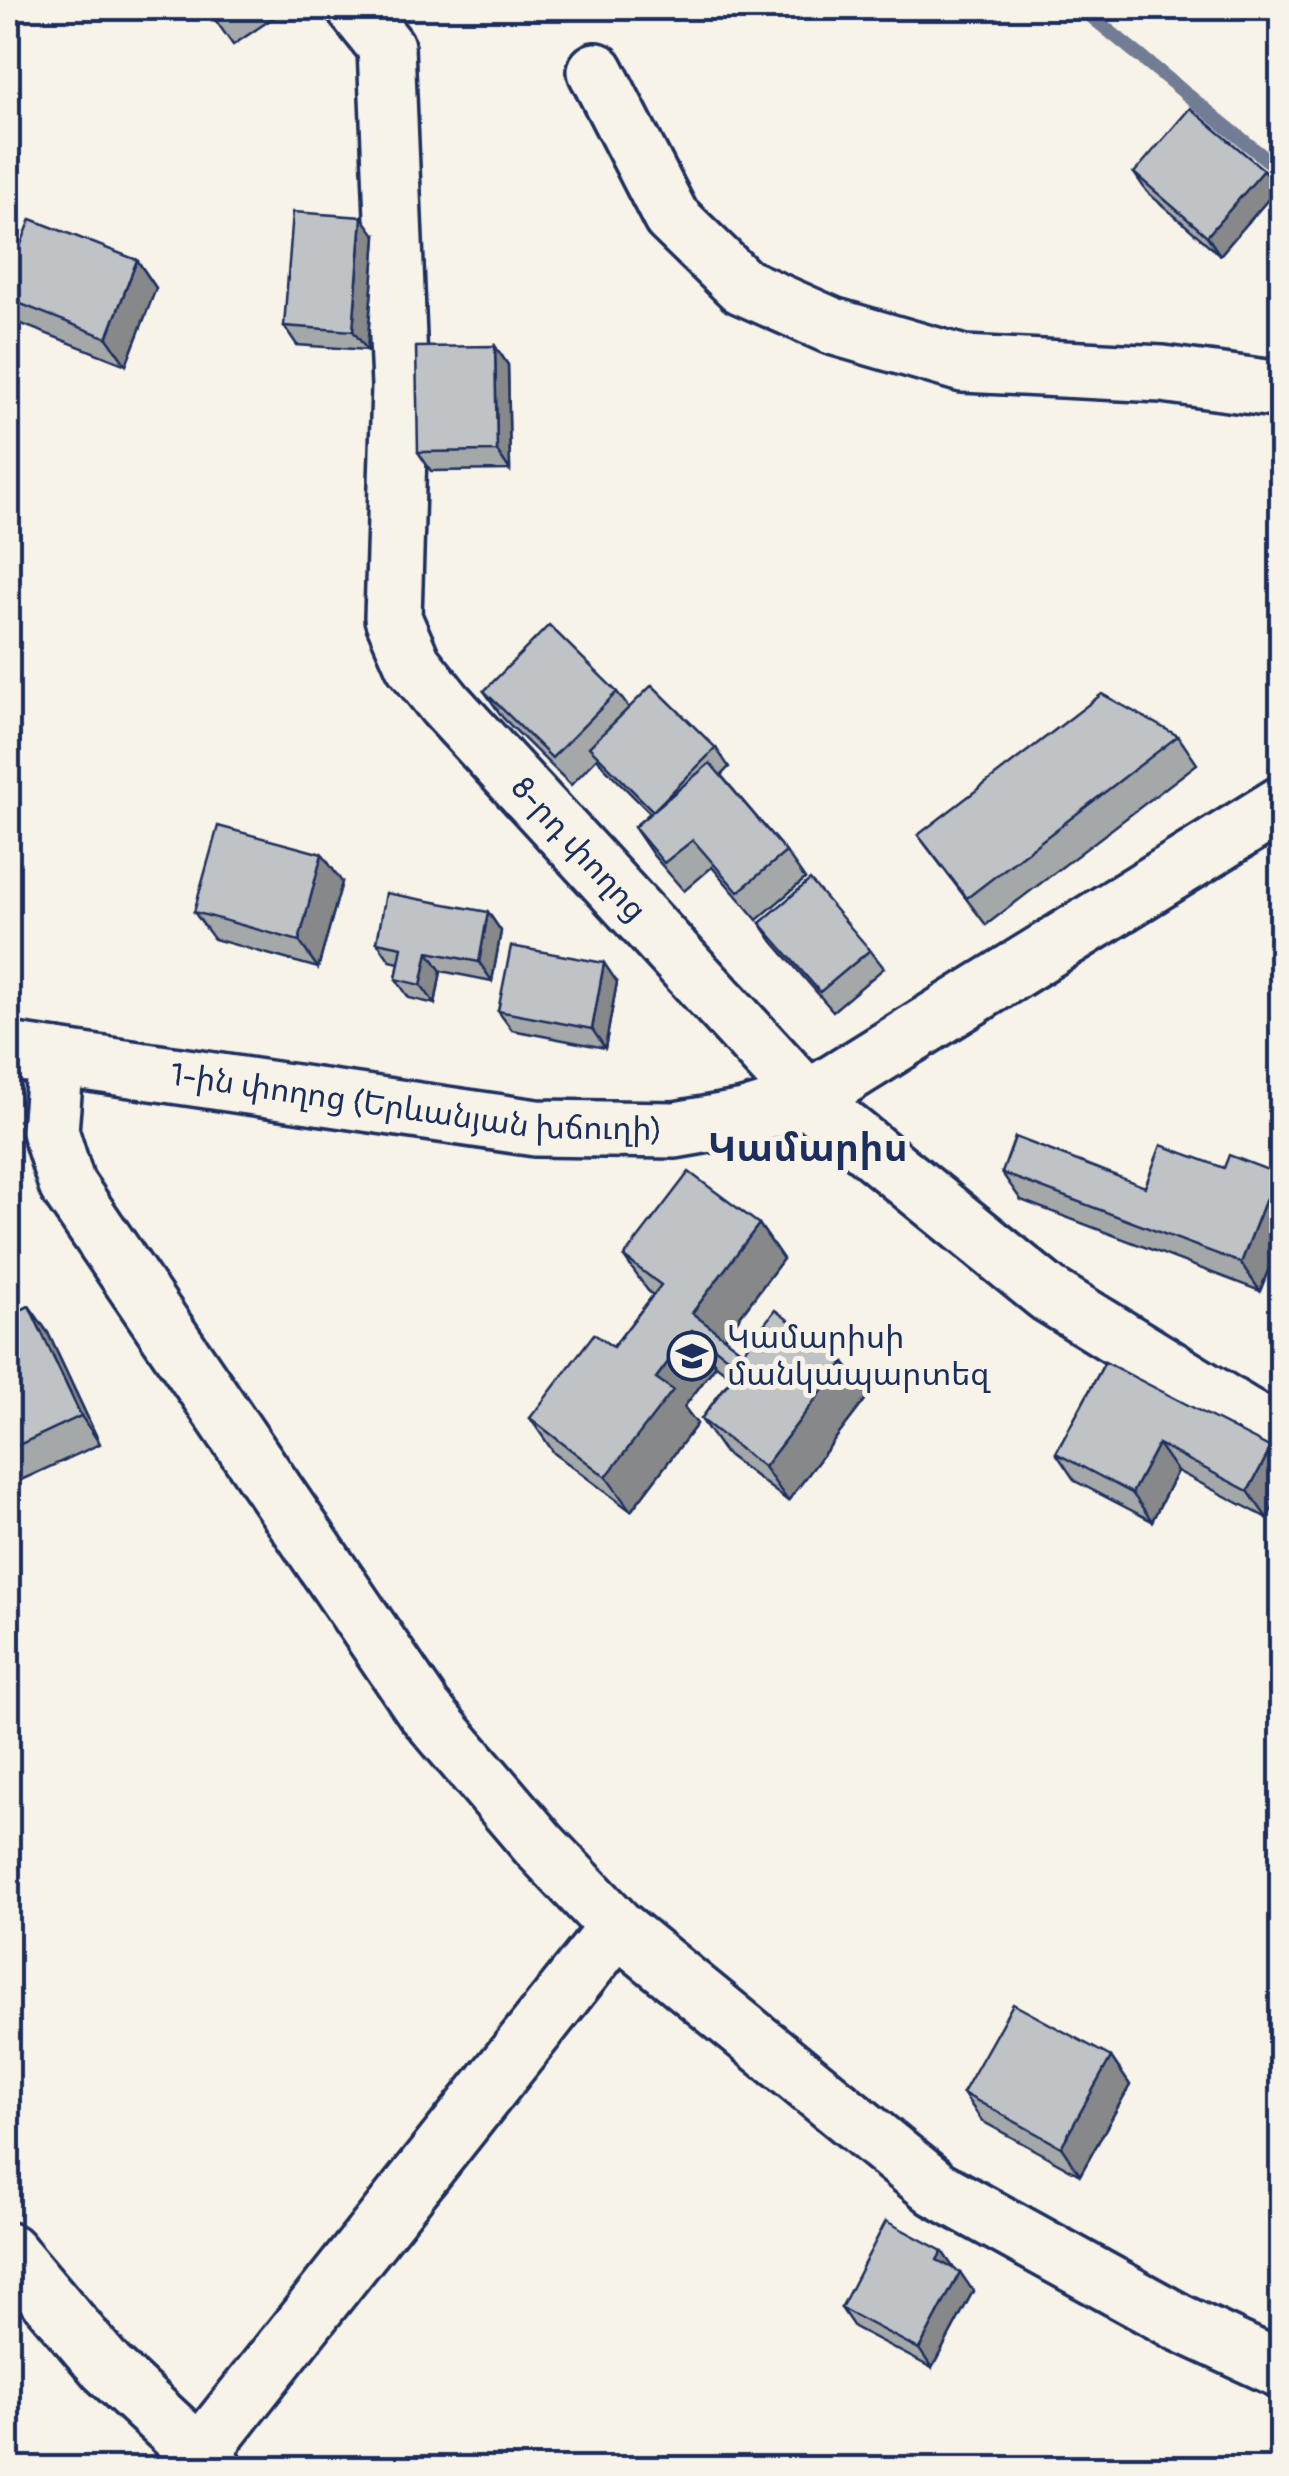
<svg xmlns="http://www.w3.org/2000/svg" width="1289" height="2476" font-family="Pangolin,'Noto Sans Armenian',sans-serif">
  <style>
    .lines { fill: none; stroke-linecap: round; stroke-linejoin: round }
    .stream { stroke: #727c95; stroke-width: 14 }
    .minor-casing { stroke: #1b2f5e; stroke-width: 62 }
    .major-casing { stroke: #1b2f5e; stroke-width: 62 }
    .minor { stroke: #f7f3e8; stroke-width: 55 }
    .major { stroke: #f7f3e8; stroke-width: 55 }
    .wall { fill: #a5a8a9; stroke: #1b2f5e; stroke-width: 2.5 }
    .shaded-wall { fill: #86888a; stroke: #1b2f5e; stroke-width: 2.5 }
    .building { fill: #c0c3c5; stroke: #1b2f5e; stroke-width: 2.5 }
    .labels { text-anchor: middle; dominant-baseline: central; stroke-width: 10; stroke-linejoin: round; paint-order: stroke }
    .street-label { font-size: 32px; fill: #1b2f5e; stroke: #f7f3e8 }
    .poi-label { font-size: 32px; fill: #1b2f5e; stroke: #f7f3e8; text-anchor: start }
    .quarter-label { font-size: 38px; font-weight: bold; fill: #1b2f5e; stroke: #f7f3e8 }
  </style>
  <rect width="100%" height="100%" fill="#f7f3e8"/>
  <filter id="ink" filterUnits="userSpaceOnUse"><feTurbulence type="fractalNoise" baseFrequency=".01" numOctaves="2"/><feDisplacementMap in="SourceGraphic" scale="20" xChannelSelector="R" yChannelSelector="G"/><feConvolveMatrix kernelMatrix="1 2 1 2 8 2 1 2 1" color-interpolation-filters="sRGB"/></filter>
  <g filter="url(#ink)">
    <g class="lines">
      <path class="stream" d="M1081,8L1282,172"/>
      <g class="minor-casing">
        <g id="minor">
          <path id="s1" d="M355,8L386,47L400,386L393,618L413,664L445,704L808,1099L1048,1294L1282,1438"/>
          <path d="M596,71L671,217L742,286L832,326L963,364L1162,374L1282,390"/>
          <path d="M56,1058L50,1131L67,1185L424,1710L539,1845L617,1927L937,2189L1180,2323L1282,2370"/>
          <path d="M8,2251L107,2368L214,2468"/>
          <path d="M199,2455L617,1927"/>
        </g>
      </g>
      <g class="major-casing">
        <g id="major">
          <path id="s2" d="M8,1051L536,1128L675,1130L744,1118L808,1099L1282,804"/>
        </g>
      </g>
      <use href="#minor" class="minor"/>
      <use href="#major" class="major"/>
    </g>
    <path class="wall" d="M207,8H288L233,45Z
      M1134,173L1277,189L1220,255L1147,192Z
      M376,236L367,350L297,345L284,326Z
      M137,260L156,288L126,365L19,323L8,307V277Z
      M495,346L508,365L510,470L431,471L418,452Z
      M484,691L617,692L629,708L716,748L729,767L721,775L786,852L805,879L757,920L712,867L684,891L653,855L634,827L650,813L603,766L597,758L571,785L503,718Z
      M1178,736L1197,764L986,925L918,835Z
      M342,882L318,968L214,939L194,912Z
      M488,912L501,931L492,981L441,971L435,1004L409,998L396,979L399,963L390,961L377,942Z
      M760,923L870,950L884,968L833,1011L773,942Z
      M617,982L605,1048L512,1030L498,1011Z
      M1224,1168L1276,1173L1282,1181V1235L1260,1291L1021,1200L1002,1173L1145,1187Z
      M759,1224L783,1259L724,1338L743,1352L844,1362L868,1396L788,1501L725,1453L701,1419L732,1377L716,1365L684,1407L697,1424L631,1511L554,1453L530,1418L613,1347L653,1295L648,1291L624,1257Z
      M29,1306L48,1333L100,1444L8,1486V1316Z
      M1105,1362L1282,1464L1267,1518L1177,1471L1152,1521L1075,1481L1056,1453Z
      M1111,2057L1130,2085L1080,2175L982,2121L963,2093Z
      M955,2270L973,2291L932,2368L854,2327L841,2308Z"/>
    <path class="shaded-wall" d="M1264,170L1277,189L1220,255L1207,236Z
      M362,217L376,236L367,350L353,331Z
      M137,260L156,288L126,365L107,338Z
      M495,346L508,365L510,470L497,451Z
      M322,854L342,882L318,968L299,941Z
      M488,912L501,931L492,981L479,962Z
      M428,952L441,971L435,1004L421,985Z
      M604,963L617,982L605,1048L592,1029Z
      M1276,1173L1282,1181V1235L1260,1291L1241,1263Z
      M759,1224L783,1259L716,1348L692,1313Z
      M29,1306L48,1333L100,1444L81,1416Z
      M692,1330L716,1365L684,1407L697,1424L631,1511L606,1477L656,1378Z
      M844,1362L868,1396L788,1501L764,1467Z
      M1158,1444L1177,1471L1152,1521L1132,1493Z
      M1271,1448L1282,1464V1491L1267,1518L1248,1491Z
      M1111,2057L1130,2085L1080,2175L1061,2147Z
      M942,2251L955,2270L937,2260Z
      M960,2272L973,2291L932,2368L919,2349Z"/>
    <path class="building" d="M207,8H228L214,17Z
      M1190,108L1264,170L1207,236L1134,173Z
      M293,212L362,217L353,331L284,326Z
      M31,219L137,260L107,338L8,299V277Z
      M495,346L497,451L418,452L416,347Z
      M549,625L617,692L552,758L484,691Z
      M652,685L716,748L653,811L589,747Z
      M1102,694L1178,736L967,898L918,835Z
      M710,763L786,852L738,892L693,840L664,863L634,827Z
      M218,826L322,854L299,941L194,912Z
      M810,880L870,950L820,992L760,923Z
      M386,893L488,912L479,962L428,952L421,985L396,979L402,947L377,942Z
      M511,946L604,963L592,1029L498,1011Z
      M1015,1137L1145,1187L1161,1145L1224,1168L1229,1155L1276,1173L1241,1263L1002,1173Z
      M689,1172L759,1224L692,1313L743,1352L775,1310L844,1362L764,1467L701,1419L740,1367L692,1330L656,1378L673,1390L606,1477L530,1418L594,1334L613,1347L661,1285L624,1257Z
      M29,1306L81,1416L8,1450V1316Z
      M1105,1362L1271,1448L1248,1491L1158,1444L1132,1493L1056,1453Z
      M1013,2004L1111,2057L1061,2147L963,2093Z
      M886,2221L942,2251L937,2260L960,2272L919,2349L841,2308Z"/>
  </g>
  <defs>
    <g id="school-ring" transform="scale(2.5)"><circle r="9.5" fill="#f7f3e8" stroke="#1b2f5e" stroke-width="1.5"/><path d="M0-5L7-2L0 1L-7-2ZM-4 1L0 2.5L4 1V4Q0 6-4 4Z" fill="#1b2f5e"/></g>
  </defs>
  <g fill-rule="evenodd">
    <use href="#school-ring" x="692" y="1356"/>
  </g>
  <g class="labels">
    <g class="street-label">
      <text stroke="none"><textPath href="#s1" startOffset="920">8-րդ փողոց</textPath></text>
      <text stroke="none"><textPath href="#s2" startOffset="412">1-ին փողոց (Երևանյան խճուղի)</textPath></text>
    </g>
    <g class="poi-label">
      <text x="727" y="1338">Կամարիսի<tspan x="727" dy="37">մանկապարտեզ</tspan></text>
    </g>
    <g class="quarter-label">
      <text x="808" y="1149">Կամարիս</text>
    </g>
  </g>
  <rect width="1289" height="2476" fill="none" stroke="#f7f3e8" stroke-width="40"/>
  <rect x="20" y="20" width="1249" height="2436" fill="none" stroke="#1b2f5e" stroke-width="4" filter="url(#ink)"/>
</svg>
